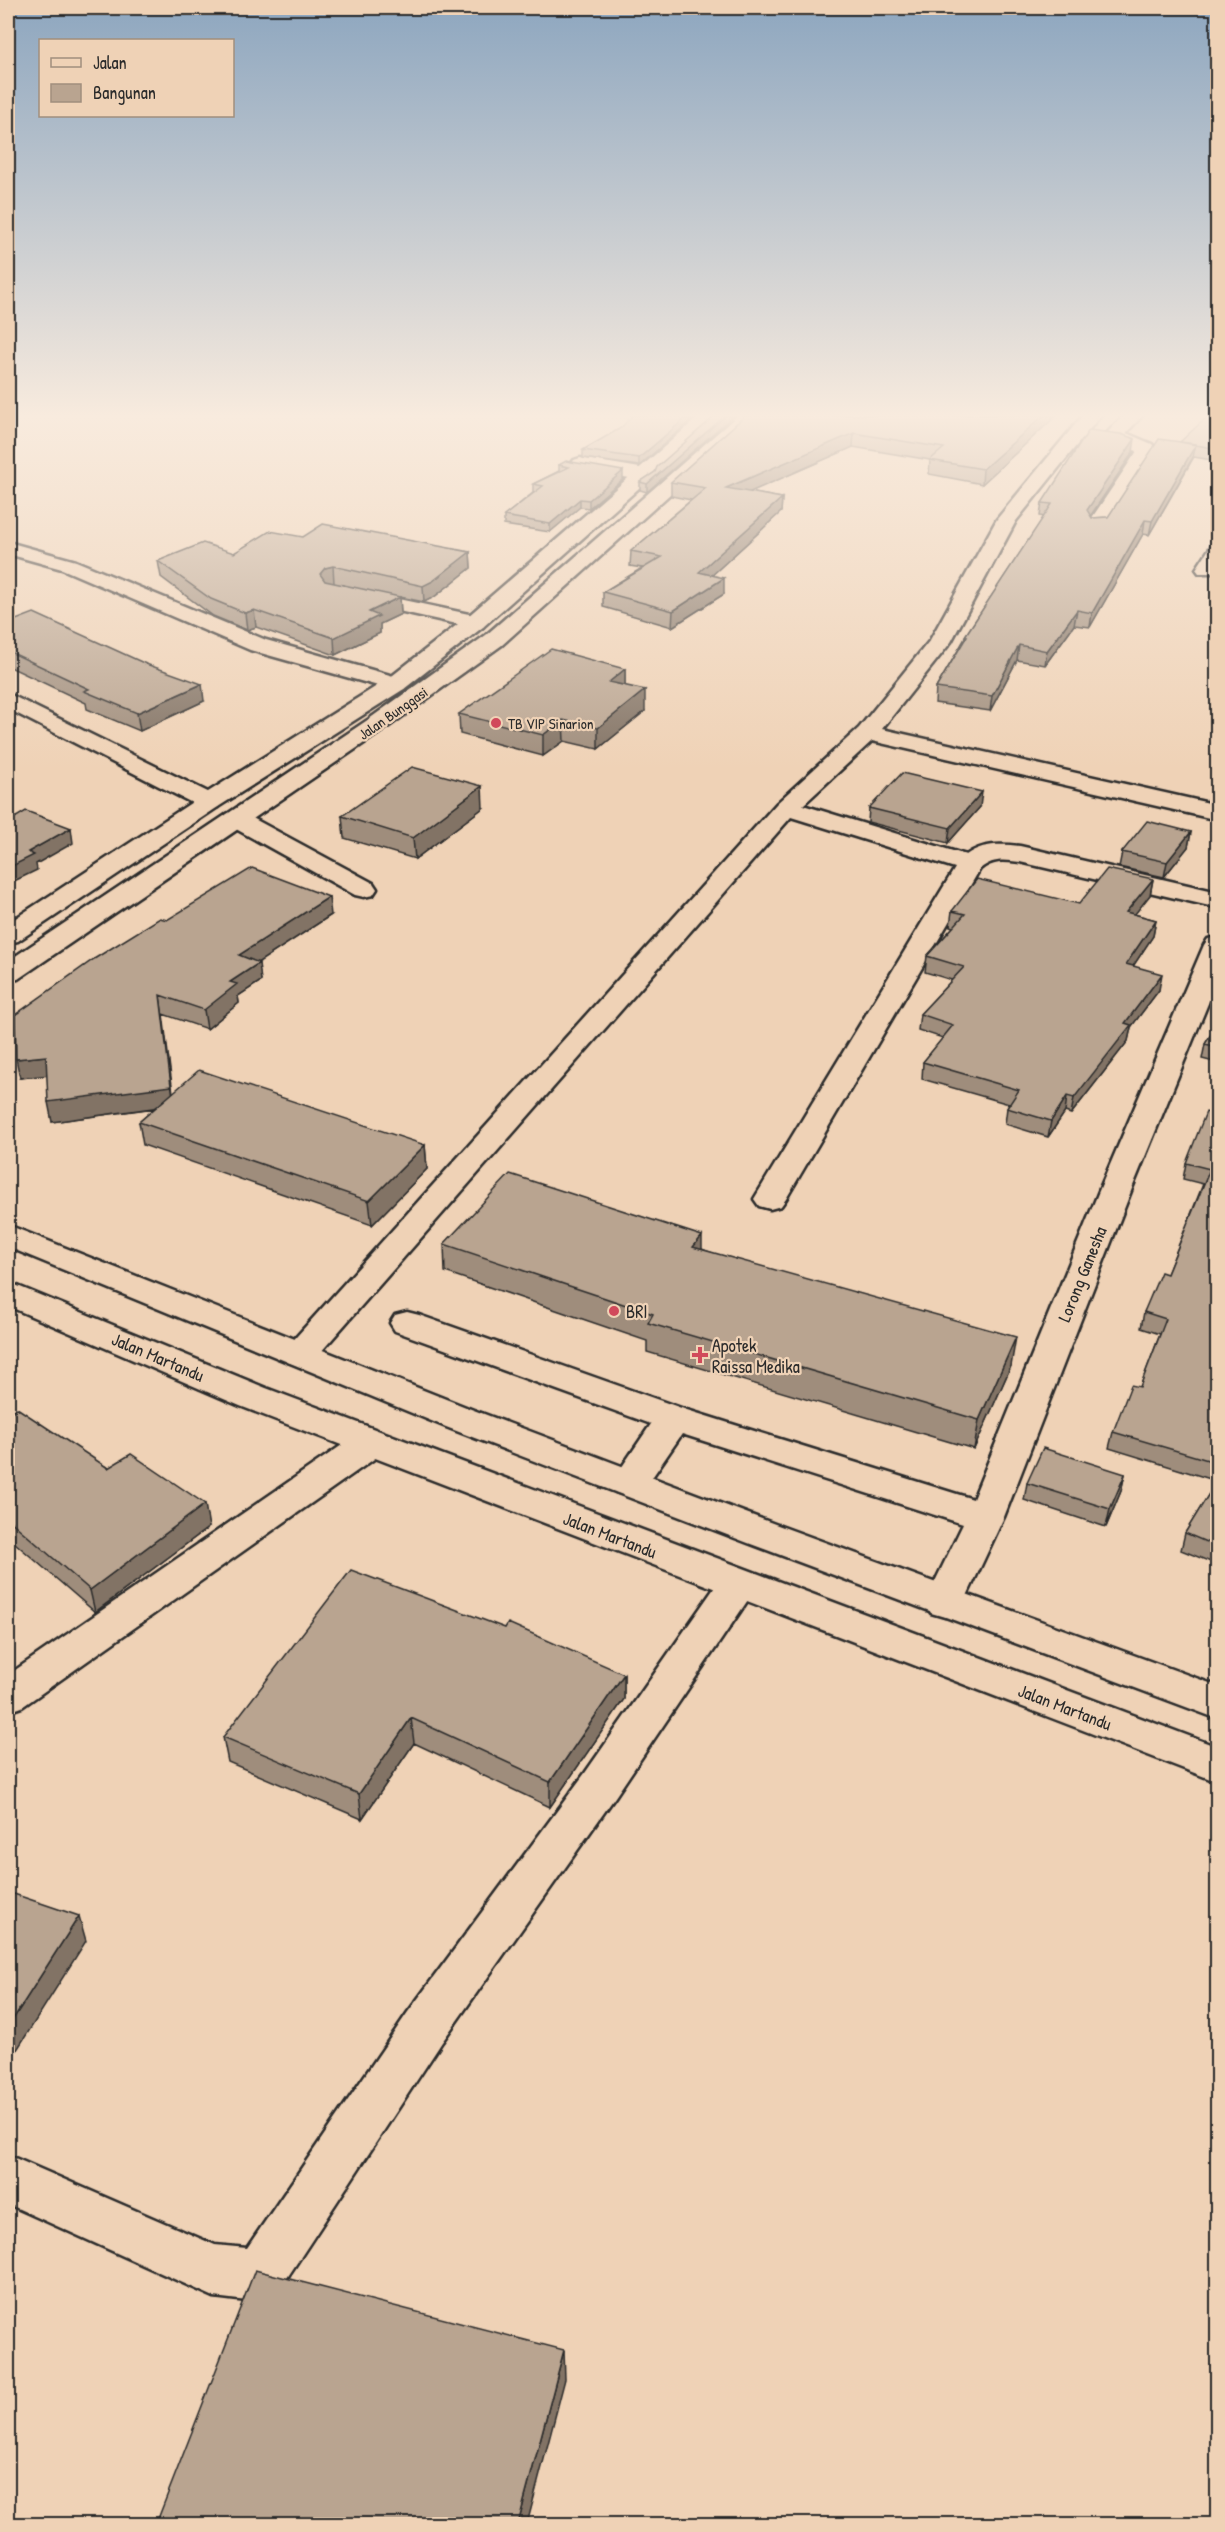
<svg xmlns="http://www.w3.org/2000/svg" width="1225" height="2532" font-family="'Patrick Hand',sans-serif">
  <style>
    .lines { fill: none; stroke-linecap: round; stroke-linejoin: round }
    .minor-casing { stroke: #2b2b2b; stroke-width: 5 }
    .highway-casing { stroke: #2b2b2b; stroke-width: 5 }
    .minor { fill: #efd2b6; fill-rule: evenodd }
    .highway { fill: #efd2b6; fill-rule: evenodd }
    .wall { fill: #9f8d7c; stroke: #2b2b2b; stroke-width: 1.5 }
    .shaded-wall { fill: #827365; stroke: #2b2b2b; stroke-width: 1.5 }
    .building { fill: #b9a490; stroke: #2b2b2b; stroke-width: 1.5 }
    .poi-dot { fill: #d1495b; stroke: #efd2b6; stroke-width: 2 }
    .labels { text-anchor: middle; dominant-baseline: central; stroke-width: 4.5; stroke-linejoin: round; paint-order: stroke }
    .far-street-label { font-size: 15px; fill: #2b2b2b; stroke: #efd2b6 }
    .far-poi-label { font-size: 15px; fill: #2b2b2b; stroke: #efd2b6; text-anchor: start }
    .street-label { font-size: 18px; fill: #2b2b2b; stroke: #efd2b6 }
    .poi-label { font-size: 18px; fill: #2b2b2b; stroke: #efd2b6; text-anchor: start }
  </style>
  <rect width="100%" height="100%" fill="#efd2b6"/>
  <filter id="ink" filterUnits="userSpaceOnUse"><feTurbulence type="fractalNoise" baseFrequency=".0167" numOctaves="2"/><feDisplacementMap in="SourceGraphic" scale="12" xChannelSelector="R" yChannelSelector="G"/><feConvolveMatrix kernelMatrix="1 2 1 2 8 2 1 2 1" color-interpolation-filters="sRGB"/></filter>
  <g filter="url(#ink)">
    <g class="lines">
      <g class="minor-casing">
        <path id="minor" d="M1083,415H1101L1016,521L951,642L882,729L1218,805V820L872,741L803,805L966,855C983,843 1000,844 1020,846L1218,892V908L1020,862C1004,860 993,858 980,869L786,1199L781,1206L770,1209L759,1206L754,1199L955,868L791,817L312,1362L300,1366L288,1362L283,1354L288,1346L777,803L859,728L930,640L997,519Z
          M1124,415H1143L1126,433L1152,444L1156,450L1104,529H1090L1087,525L1137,451L1116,444L1107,433Z
          M580,458L646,469L653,471L655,475L653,479L646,481L574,468L571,464L574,460Z
          M8,542L76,561L266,640L404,679L407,684L404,689L396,691L250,650L62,569L8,554Z
          M1218,544V567L1213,573H1199L1196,569L1211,546Z
          M356,590L483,617L486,622L483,627L475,628L349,600L346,596L349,592Z
          M11,695L218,797L221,802L218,807L209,809L200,807L8,709V696Z
          M236,812L245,814L373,883L377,889L373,895L364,897L355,895L227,824L224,819L227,814Z
          M1218,937V979L1133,1186L1004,1517L959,1613L945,1617L931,1613L925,1602L963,1524L682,1434L642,1492L629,1496L616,1492L611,1483L651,1424L395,1331L390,1323L395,1315L407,1312L419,1315L687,1410L973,1499L1101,1186L1204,945L1208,939Z
          M371,1430L384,1434L389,1443L384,1452L22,1707L8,1712V1675L358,1434Z
          M738,1569L752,1574L757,1584L752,1594L615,1797L442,2042L283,2284L247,2301L214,2297L8,2204V2155L215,2245L247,2248L408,2012L585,1773L724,1574Z"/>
      </g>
      <g class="highway-casing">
        <path id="highway" d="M701,415H721L483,627L404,689L218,807L18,941L8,943V923L200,797L388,679L467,617Z
          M738,415H758L502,645L385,729L18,979L8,981V961L369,719L486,635Z
          M8,1225L471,1409L775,1524L1218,1686V1719L748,1543L446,1427L8,1247Z
          M8,1282L266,1388L1218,1747V1782L240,1406L8,1306Z"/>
      </g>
      <use href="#minor" class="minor"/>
      <use href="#highway" class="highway"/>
    </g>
    <path class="wall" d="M697,415L639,466L583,458V450L621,428Z
      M746,415H1057L982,484L929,474L930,460L853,447L749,492L782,498L781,512L712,575L724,594L672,627L603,607V592L642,568L630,566L631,551L691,500L671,496V482Z
      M1218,415V461L1194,457L1149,535L1143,534L1090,627L1074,625L1045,665L1017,660L990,711L935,703L936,688L964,640L965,636L1044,517L1040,516L1042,503L1133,452L1091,516L1092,518L1108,517L1180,442Z
      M559,465L623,479L589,508L580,507L550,532L504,525V516L534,492H533V484L559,471Z
      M655,472L647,492L640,490V482Z
      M303,537L470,552L471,568L434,597L424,602L400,597L401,614L380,624V633L335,655L256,627L247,630L213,616L161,577L158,561L234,553Z
      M8,623L204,701L140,731L87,709L86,703L8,666Z
      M625,669V686L645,711L598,749L564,741L543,756L460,734L459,714Z
      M980,807L948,843L868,822L869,808Z
      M483,808L415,859L344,838L342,816Z
      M1191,832L1188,847L1164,877L1119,867L1122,852Z
      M1153,879L1150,895L1134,914L1156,920L1153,936L1133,966L1159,990L1131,1027L1128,1041L1071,1114L1065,1112L1048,1137L1005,1124L1007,1108L1009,1104L922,1079L923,1062L943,1038L918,1030L920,1014L952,980L925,972L927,956L953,927L950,926L952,911L1079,904Z
      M331,915L258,962L261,981L238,996L239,1003L207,1029L163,1014L173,1093L425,1145L427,1169L372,1225L143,1145L139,1122L155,1108L52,1122L47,1075L20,1078L167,920Z
      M1218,1023V1063L1202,1059L1205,1044Z
      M1218,1109V1565L1181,1550L1185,1533L1217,1481L1109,1448L1113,1432L1140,1387L1160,1334L1141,1328L1144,1312L1167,1274L1203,1184L1183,1179L1186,1163Z
      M444,1244L702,1249L1011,1366L974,1449L647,1352V1341L445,1272Z
      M8,1415L108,1468L209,1527L95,1612L8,1537Z
      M1125,1474L1121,1491L1106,1527L1024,1500L1027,1483Z
      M624,1674V1699L550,1807L414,1743L362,1819L228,1762L223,1737Z"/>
    <path class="shaded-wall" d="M689,415H697L639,466V458Z
      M726,415H734L647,492V484Z
      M1044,415H1057L982,484L983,469Z
      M854,433L853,447L725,503L726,488Z
      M1135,439L1133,452L1085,524L1087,510Z
      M1196,444L1193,457L1149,535L1152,521Z
      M623,471V479L589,508V500Z
      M782,498L781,512L699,587V572Z
      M580,499V507L550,532V524Z
      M1145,520L1143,534L1090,627L1092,613Z
      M470,552L471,568L434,597L424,602L423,586Z
      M333,566L334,583L326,585L320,574L325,568Z
      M724,578V594L672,627L673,611Z
      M400,597L401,614L380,624V633L335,655L334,638L369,612Z
      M254,610L256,627L247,630L245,613Z
      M1077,610L1074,625L1045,665L1047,651Z
      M1019,645L1017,660L990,711L992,696Z
      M625,669V689L609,682Z
      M202,684L204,701L140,731L137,713Z
      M645,690V711L598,749V728Z
      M563,720L564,741L543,756V735Z
      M482,786L483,808L415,859L413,838Z
      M982,792L980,807L948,843L950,828Z
      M71,828L73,843L36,864L37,870L8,884V868L28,852Z
      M1191,832L1188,847L1164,877L1167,862Z
      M1153,879L1150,895L1124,928L1126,912Z
      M329,897L331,915L242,973L239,955Z
      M1156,920L1153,936L1124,980L1126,964Z
      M259,963L261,981L238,996L239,1003L207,1029L204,1010L230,982Z
      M1162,974L1159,990L1131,1027L1128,1041L1071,1114L1074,1098L1125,1023Z
      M160,995L174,1105L52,1122L48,1102Z
      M46,1056L50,1075L20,1078L16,1059Z
      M1067,1096L1065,1112L1048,1137L1051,1121Z
      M425,1145L427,1169L372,1225L369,1201Z
      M702,1236V1265L693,1247Z
      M1016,1337L1011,1366L974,1449L979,1420Z
      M1125,1474L1121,1491L1106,1527L1110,1509Z
      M205,1504L209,1527L95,1612L90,1590Z
      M624,1674V1699L550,1807V1782Z
      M411,1718L414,1743L362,1819L359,1794Z
      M79,1916L86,1941L8,2064V2027Z
      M564,2350L565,2379L527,2524H518Z"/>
    <path class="building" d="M633,415H689L639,458L583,450L621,428Z
      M716,415H726L647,484L640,482L655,472L657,467Z
      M746,415H1044L983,469L930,460L944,448L854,433L726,488L782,498L699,572L724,578L673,611L603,592L662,557L631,551L706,488L671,482Z
      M1209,415H1218V449L1180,442Z
      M1089,430L1121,434L1135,439L1087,510L1092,518L1108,517L1159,439L1196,444L1152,521L1145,520L1092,613L1077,610L1047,651L1019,645L992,696L936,688L967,636H965L1052,504L1042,503Z
      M566,461L623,471L589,500L580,499L550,524L504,516L543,486L533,484L569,467L559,465Z
      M323,524L470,552L433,581L423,586L333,566L325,568L320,574L325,581L400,597L369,612L379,616L334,638L254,610L245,613L211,599L158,561L203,543L234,553L270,531L303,537Z
      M34,613L146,664L202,684L137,713L84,691L89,689L8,651V623Z
      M551,649L625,669L609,682L645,690L598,728L563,720L543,735L459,714Z
      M412,767L482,786L413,838L342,816Z
      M902,773L982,792L950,828L869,808Z
      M26,811L71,828L28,852L34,855L8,868V822Z
      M1147,821L1191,832L1167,862L1122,852Z
      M252,868L329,897L239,955L259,963L230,982L237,984L204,1010L160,995L171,1086L48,1102L46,1056L16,1059L15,1015L94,959L160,918L167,920Z
      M1107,869L1153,879L1126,912L1156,920L1126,964L1162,974L1125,1023L1131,1025L1074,1098L1067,1096L1051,1121L1007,1108L1019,1090L923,1062L953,1025L920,1014L964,967L927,956L965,914L952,911L977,879L1079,904Z
      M1218,1023V1047L1205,1044Z
      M199,1070L425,1145L369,1201L139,1122Z
      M1218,1109V1463L1113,1432L1131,1385L1140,1387L1166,1319L1144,1312L1161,1272L1167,1274L1210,1169L1186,1163L1206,1112L1215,1114Z
      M510,1174L702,1236L693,1247L1016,1337L979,1420L648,1323L653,1314L444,1244Z
      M17,1408L108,1468L131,1454L205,1504L90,1590L8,1519V1415Z
      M1043,1448L1125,1474L1110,1509L1027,1483Z
      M1218,1479V1547L1185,1533Z
      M351,1570L505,1628L508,1623L624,1674L550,1782L411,1718L359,1794L223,1737Z
      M8,1892L79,1916L8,2027Z
      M255,2270L564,2350L518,2524H156Z"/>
  </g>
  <linearGradient id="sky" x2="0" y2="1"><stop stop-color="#8da6bf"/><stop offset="0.54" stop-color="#f8ebde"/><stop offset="1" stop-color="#f8ebde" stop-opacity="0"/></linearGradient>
  <rect width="1225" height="770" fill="url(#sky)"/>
  <g class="poi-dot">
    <circle cx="496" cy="723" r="6"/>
    <circle cx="614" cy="1311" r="6"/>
    <path d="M697 1346h6v6h6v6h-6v6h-6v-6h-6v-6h6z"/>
  </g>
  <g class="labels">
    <g class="far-street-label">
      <text transform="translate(393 713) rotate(-35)">Jalan Bunggasi</text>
    </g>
    <g class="far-poi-label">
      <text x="508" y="723">TB VIP Sinarion</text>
    </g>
    <g class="street-label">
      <text transform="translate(1082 1274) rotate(-68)">Lorong Ganesha</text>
      <text transform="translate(158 1357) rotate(23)">Jalan Martandu</text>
      <text transform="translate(610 1535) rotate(21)">Jalan Martandu</text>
      <text transform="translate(1065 1707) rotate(21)">Jalan Martandu</text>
    </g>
    <g class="poi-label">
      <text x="626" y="1311">BRI</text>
      <text x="712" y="1345">Apotek<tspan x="712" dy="21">Raissa Medika</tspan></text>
    </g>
  </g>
  <rect width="1225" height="2532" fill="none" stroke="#efd2b6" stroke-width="30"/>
  <rect x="15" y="15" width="1195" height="2502" fill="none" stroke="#2b2b2b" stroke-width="2" filter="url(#ink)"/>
  <rect x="39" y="39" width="195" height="78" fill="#efd2b6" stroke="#a18f7e" stroke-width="1.5"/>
  <rect x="51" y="58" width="30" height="9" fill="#efd2b6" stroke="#a18f7e" stroke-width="1.5"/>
  <text x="93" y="69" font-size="18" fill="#2b2b2b">Jalan</text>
  <rect x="51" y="84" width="30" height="18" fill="#b9a490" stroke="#a18f7e" stroke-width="1.5"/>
  <text x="93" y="99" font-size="18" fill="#2b2b2b">Bangunan</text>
</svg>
